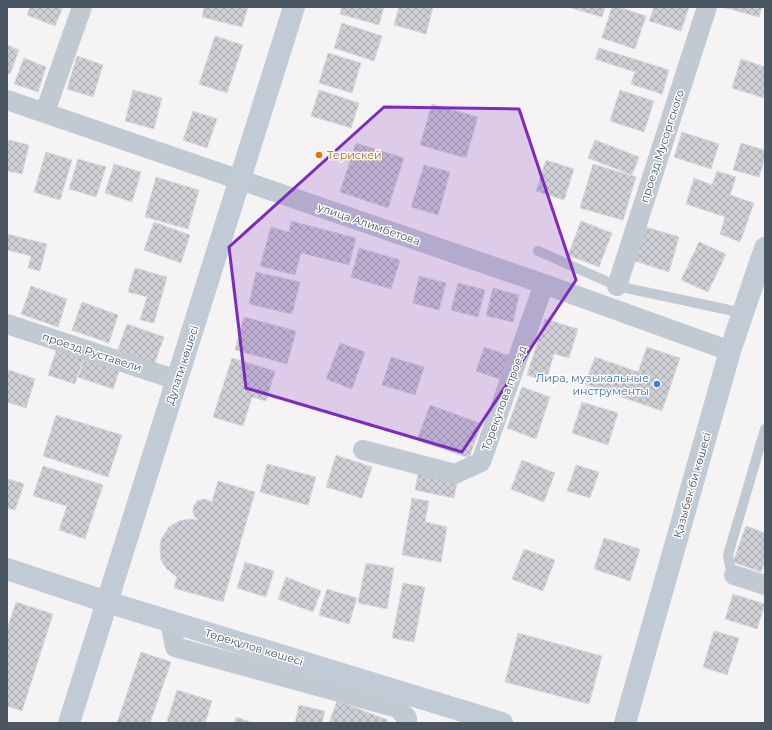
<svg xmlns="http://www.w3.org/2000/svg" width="772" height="730" font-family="Montserrat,sans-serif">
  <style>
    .building { fill: url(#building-cross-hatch); stroke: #d7d9de }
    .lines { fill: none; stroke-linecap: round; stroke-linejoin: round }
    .lane { stroke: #c1cad2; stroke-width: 10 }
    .street { stroke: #c1cad2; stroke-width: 20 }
    .secondary { stroke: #c1cbd6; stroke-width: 22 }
    .marked { fill: #7b2cbf; fill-opacity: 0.2; stroke: #7b2cbf; stroke-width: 3; stroke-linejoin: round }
    .food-dot { fill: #e8710a; stroke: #fff; stroke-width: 1.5 }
    .shop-dot { fill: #3f7fe0; stroke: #fff; stroke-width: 1.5 }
    .labels { text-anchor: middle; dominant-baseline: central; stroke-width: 3; stroke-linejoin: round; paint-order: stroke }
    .street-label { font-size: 11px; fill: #4a5661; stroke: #fff }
    .food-label { font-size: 11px; fill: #c56008; stroke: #fff; text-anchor: start }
    .shop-label { font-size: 11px; fill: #366cbe; stroke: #fff; text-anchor: end }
  </style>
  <defs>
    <pattern id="building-cross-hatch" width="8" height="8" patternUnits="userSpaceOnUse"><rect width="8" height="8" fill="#cdcfd5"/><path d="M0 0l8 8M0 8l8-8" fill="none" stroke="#a8abb0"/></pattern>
  </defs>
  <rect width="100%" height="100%" fill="#f5f3f3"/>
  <path class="building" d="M30,7H63L55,26L27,15Z
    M204,7H248L242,27L202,17Z
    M342,7H384L379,25L340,14Z
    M399,7H433L426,34L394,25Z
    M568,7H605L602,17Z
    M612,7H619L646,16L635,49L602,38Z
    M654,7H689L681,31L649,21Z
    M722,7H762L759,17Z
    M342,23L382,36L374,61L334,48Z
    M215,36L243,45L227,93L199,84Z
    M7,45L19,50L10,74L7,73Z
    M599,48L669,70L662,94L631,84L635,72L595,59Z
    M328,53L361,63L352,93L319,83Z
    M77,56L103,65L93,97L67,89Z
    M24,58L46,67L38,92L14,84Z
    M741,59L765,67L764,98L732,88Z
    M133,90L162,98L154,129L125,121Z
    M319,90L359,103L351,128L311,116Z
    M620,90L654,101L644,132L610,121Z
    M432,104L478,117L466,158L420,145Z
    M193,111L217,119L207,148L183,140Z
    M682,132L719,144L711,169L674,157Z
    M9,140L29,145L22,174L7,171V148Z
    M595,140L639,157L632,175L588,158Z
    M356,143L404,158L388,208L340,192Z
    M741,143L765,150V158L759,177L733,170Z
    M46,152L72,160L60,200L34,192Z
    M78,159L106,167L96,197L69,189Z
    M546,160L574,169L564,200L536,191Z
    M114,164L141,172L132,202L105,193Z
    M593,164L636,177L623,220L580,208Z
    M424,165L450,172L438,215L411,207Z
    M717,171L736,177L730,195L754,203L740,242L720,234L725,217L686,204L694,178L712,185Z
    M156,177L199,190L188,229L145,217Z
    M291,221L356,238L349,265L301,253L295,275L260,266L271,227L289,232Z
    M581,221L612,233L599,267L568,255Z
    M154,222L190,235L181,263L144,250Z
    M646,227L679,237L669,272L635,261Z
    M7,234L47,244L40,271L28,268L31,256L7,250Z
    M699,242L726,254L708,292L681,280Z
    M359,248L400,260L391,289L351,277Z
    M135,268L167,277L154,323L140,320L147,297L128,292Z
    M256,272L300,282L292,314L249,304Z
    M419,276L446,283L439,310L413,303Z
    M458,283L485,290L478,317L451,310Z
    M31,286L67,299L58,327L21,314Z
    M493,288L519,295L513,322L486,316Z
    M82,302L118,315L109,343L72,330Z
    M244,317L296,331L287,364L235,350Z
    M545,319L578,329L569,358L554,354L546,381L527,375Z
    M127,324L164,337L154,365L117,352Z
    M340,343L365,352L352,389L326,379Z
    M58,345L85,354L75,384L48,375Z
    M484,347L517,358L508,382L476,371Z
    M647,347L680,358L662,411L585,384L595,357L638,372Z
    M86,354L121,366L113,389L78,377Z
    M391,357L424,367L415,395L382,385Z
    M232,358L275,371L266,401L252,397L243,426L213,417Z
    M9,370L35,379L26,408L7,402V375Z
    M522,387L550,397L536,439L507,428Z
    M582,402L618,413L608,445L572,433Z
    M430,405L482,424L469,458L417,440Z
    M56,415L122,435L108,477L43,456Z
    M336,455L372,467L362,498L326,487Z
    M522,460L555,473L544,502L511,489Z
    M267,464L316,477L308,505L260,492Z
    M576,465L599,472L590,498L567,491Z
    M43,466L103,485L85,539L59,530L67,506L33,496Z
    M419,469L458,477L454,498L415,490Z
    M9,479L24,484L15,510L7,508V483Z
    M218,481L255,492L223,602L174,588L177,577L167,569L161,560L160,549L161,539L169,527L179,521L189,519L199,520L195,517L193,512V507L197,501L205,499L212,502Z
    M412,498L429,501L425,522L447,527L441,562L402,555Z
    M746,526L765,533V560L761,572L733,562Z
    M604,538L640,549L630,581L594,569Z
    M524,549L555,560L543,591L512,579Z
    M245,562L274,571L266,597L237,588Z
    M366,563L394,568L387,609L358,603Z
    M286,577L321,591L313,612L278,599Z
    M403,583L425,587L414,642L392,638Z
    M327,589L357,598L349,624L319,615Z
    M733,594L765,604L757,629L725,619Z
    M16,602L53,614L22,711L7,706V629Z
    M714,631L739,638L727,675L703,667Z
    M518,633L602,656L589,704L505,682Z
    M141,652L171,662L150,723H117Z
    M177,690L212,701L205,723H172L167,721Z
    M337,701L388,720L387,723H329Z
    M299,705L325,711L322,723H295Z
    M236,717L253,723H234Z"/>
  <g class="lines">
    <path class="lane" d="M538,251L617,286L743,313
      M734,575L730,566L728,555L765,429"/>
    <path class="street" d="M7,100L544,284L730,351
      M45,112L82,7
      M617,286L707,7
      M7,324L177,380
      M363,450L455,474L481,462L544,284
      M734,575L765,585
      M170,622L175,647L398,708L407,718V723"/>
    <path class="secondary" d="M7,569L107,602L502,723
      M69,723L294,7
      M625,723L730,351L765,248"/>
  </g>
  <path class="marked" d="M384,107L519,109L576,280L462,452L246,388L229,247Z"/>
  <circle class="food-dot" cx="319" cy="155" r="4"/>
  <circle class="shop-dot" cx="657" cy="384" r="4"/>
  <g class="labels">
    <g class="street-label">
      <text transform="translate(662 146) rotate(-72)">проезд Мусоргского</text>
      <text transform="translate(369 224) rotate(19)">улица Алимбетова</text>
      <text transform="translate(92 352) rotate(18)">проезд Руставели</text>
      <text transform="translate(182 365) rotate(-72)">Дулати көшесі</text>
      <text transform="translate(504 398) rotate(-70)">Торекулова проезд</text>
      <text transform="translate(692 485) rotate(-74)">Қазыбек би көшесі</text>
      <text transform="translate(254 647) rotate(17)">Төреқұлов көшесі</text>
    </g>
    <g class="food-label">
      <text x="327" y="155">Терискей</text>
    </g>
    <g class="shop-label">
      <text x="649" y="378">Лира, музыкальные<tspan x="649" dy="13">инструменты</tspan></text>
    </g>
  </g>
  <rect width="772" height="730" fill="none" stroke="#4a5661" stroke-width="16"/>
</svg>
